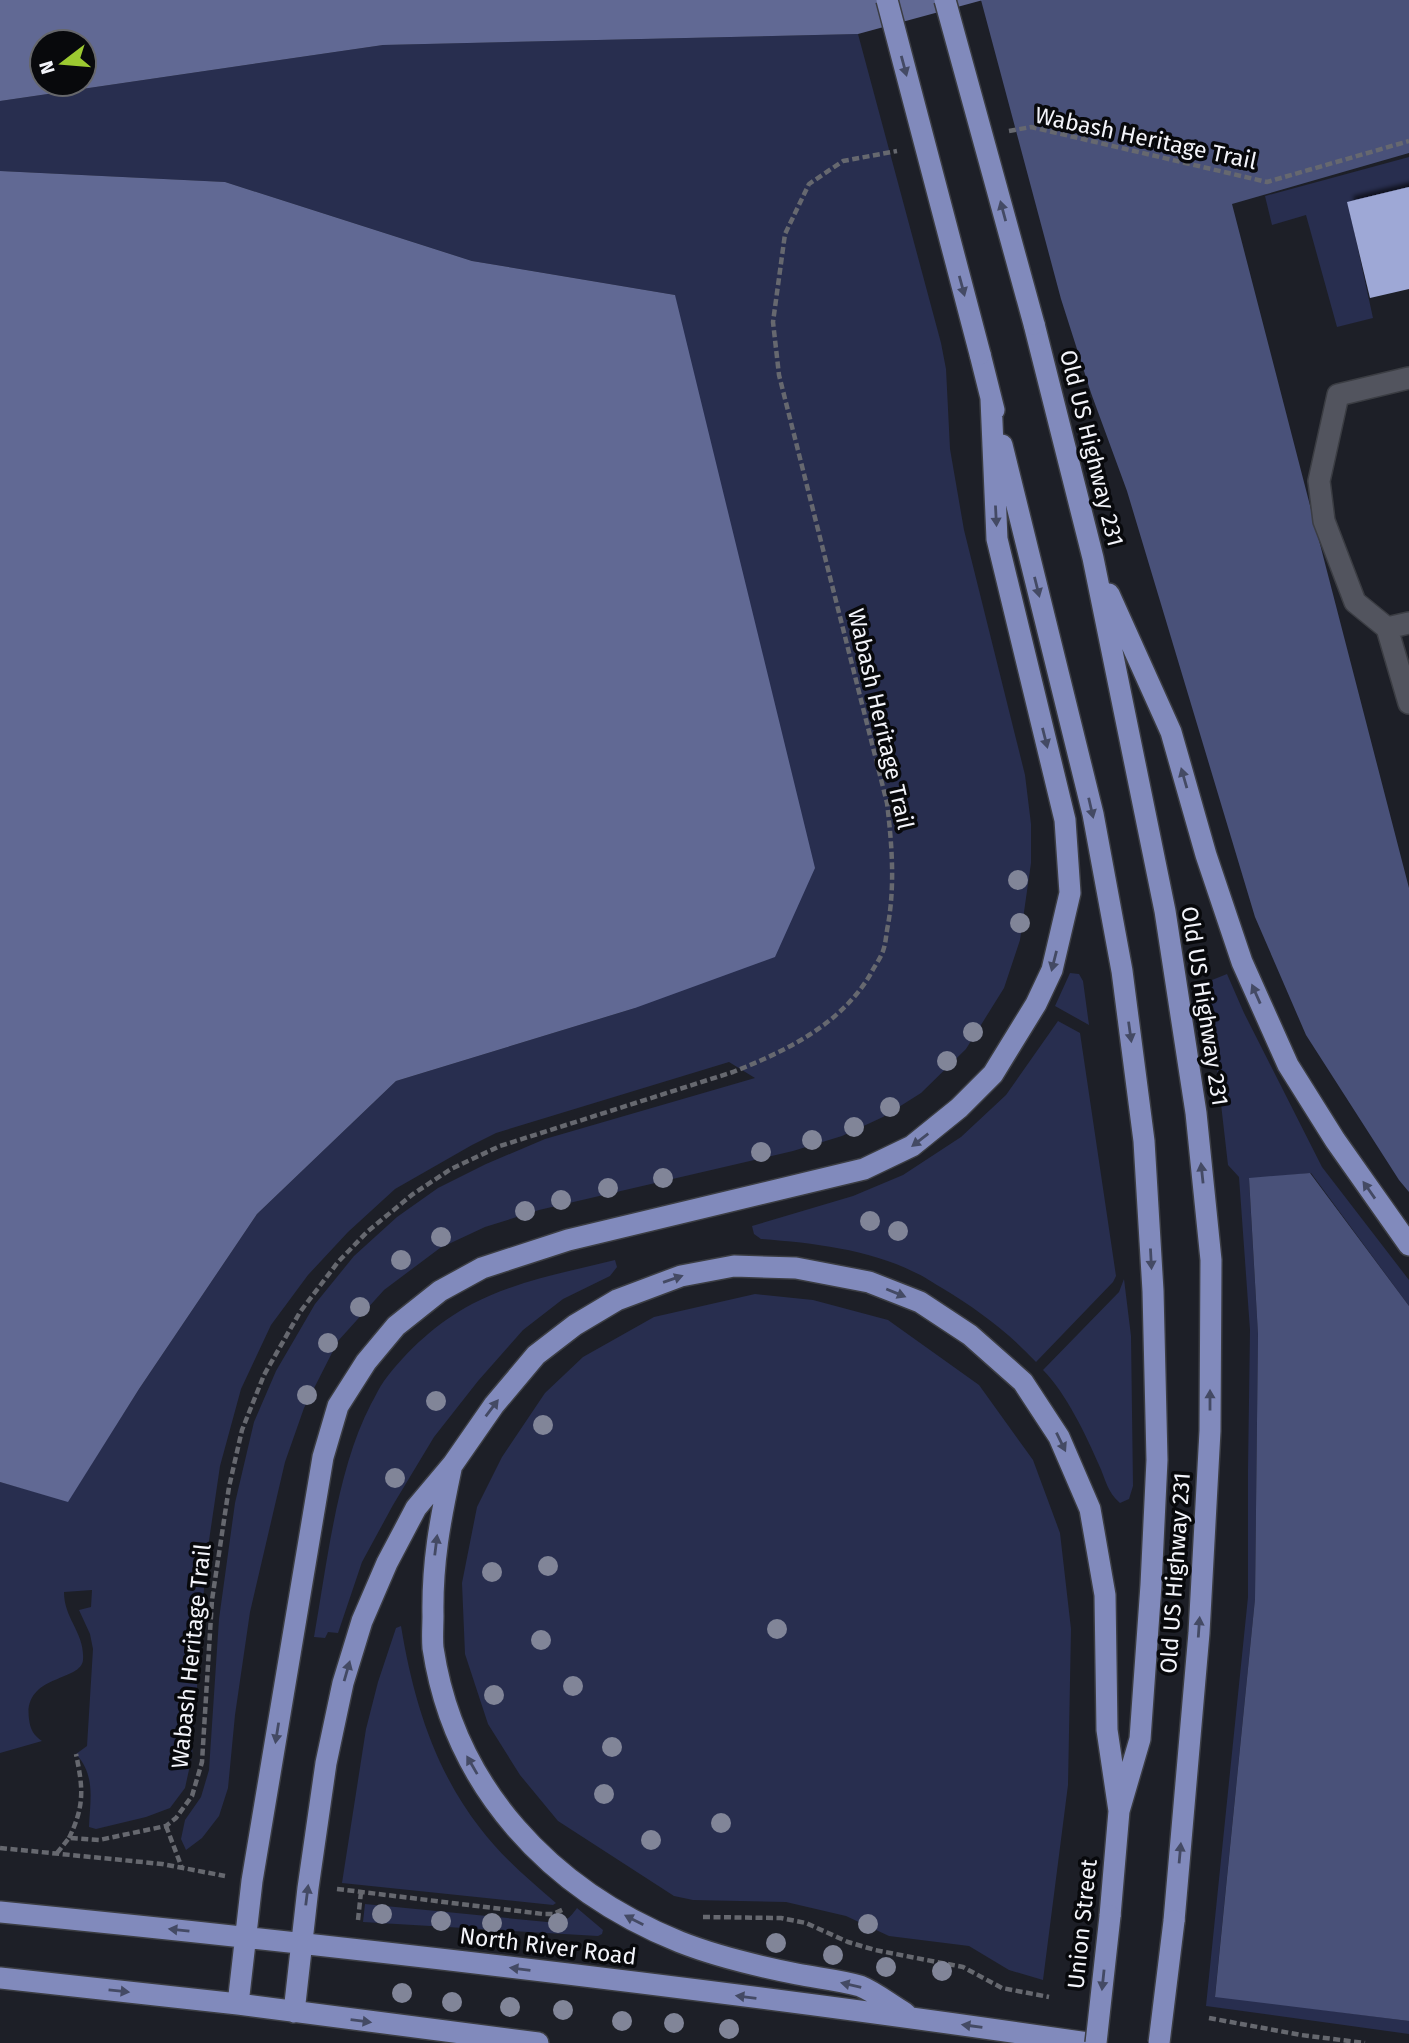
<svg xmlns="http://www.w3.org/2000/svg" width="1409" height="2043" font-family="'Fira Sans',sans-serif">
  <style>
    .green { fill: #282e4f }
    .forest { fill: #495179 }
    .water { fill: #616994; fill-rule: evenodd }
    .building { fill: #9ea8d6; filter: url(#shadow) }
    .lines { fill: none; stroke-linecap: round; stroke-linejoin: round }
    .minor-casing { stroke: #3b3d43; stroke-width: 24 }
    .major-casing { stroke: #3b3d43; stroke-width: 24 }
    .path { stroke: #66686f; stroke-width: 4.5; stroke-dasharray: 7 3.5; stroke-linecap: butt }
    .minor { stroke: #52545e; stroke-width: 21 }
    .major { stroke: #818abc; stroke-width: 21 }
    .major-bridge-casing { stroke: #3b3d43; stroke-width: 24; stroke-linecap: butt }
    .major-bridge { stroke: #818abc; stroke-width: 21 }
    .tree { fill: #818598 }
    .oneway { fill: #444a64 }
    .labels { text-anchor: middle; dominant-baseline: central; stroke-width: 7; stroke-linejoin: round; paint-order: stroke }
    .street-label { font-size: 23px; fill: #f3f4fa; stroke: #08090c }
  </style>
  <defs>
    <filter id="shadow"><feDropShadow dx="6" dy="-6" stdDeviation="2" flood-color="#0009"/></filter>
  </defs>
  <rect width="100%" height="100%" fill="#1d1f27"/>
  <path class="green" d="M858,34L941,343L946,369L950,449L964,530L1025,775L1031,824V863L1020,940L1004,988L966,1049L921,1093L883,1117L842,1136L793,1151L539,1210L485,1227L440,1248L384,1290L338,1341L304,1408L285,1462L250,1612L235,1715L228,1788L219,1816L202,1838L186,1850L181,1839L185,1820L201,1797L209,1770L219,1619L235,1503L254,1422L276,1371L315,1304L354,1256L397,1217L438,1188L486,1164L545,1139L755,1078L729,1062L496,1133L472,1145L395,1189L348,1232L308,1275L271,1325L241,1389L220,1466L206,1561L192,1756L185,1788L170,1808L146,1817L96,1829L89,1827C90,1800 96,1776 76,1754L87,1746L93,1649L90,1634L79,1610L91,1607L92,1590L64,1592C64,1619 85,1633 83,1660C81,1682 23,1674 29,1719C30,1729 34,1736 42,1741L0,1753V1482L68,1501L139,1389L257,1214L396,1081L635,1008L675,295L472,261L225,182L0,171V101L383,45Z
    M1409,157V187L1348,203L1373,318L1337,327L1306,215L1272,225L1265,196Z
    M1070,973L1079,974L1083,981L1089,1025L1055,1006Z
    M1227,974L1244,1013L1322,1167L1409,1280V1306L1311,1173L1249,1179L1258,1334L1255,1599L1215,1996L1409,2021V2034L1206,2006L1248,1597V1469L1250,1330L1239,1177L1228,1165L1207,982Z
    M1058,1021L1080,1033L1116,1276L1113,1282L1036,1362C1008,1332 977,1309 942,1288C933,1283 924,1276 914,1272C867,1249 812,1243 761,1239L754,1234L752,1226L853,1196L903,1175L961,1137L1006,1095Z
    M615,1260L617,1267L610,1276L563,1299L523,1330L478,1381L434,1437L393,1505L362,1562L338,1633L328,1632L325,1638L314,1637C327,1564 337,1469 371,1404C375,1397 379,1388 384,1381C407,1350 438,1322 472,1304C516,1281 567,1272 615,1260Z
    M1124,1279L1131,1336L1133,1486L1129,1499L1120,1503C1107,1492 1106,1480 1099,1465C1086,1435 1066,1393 1043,1370L1119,1292Z
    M755,1294L813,1300L888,1320L979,1385L1033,1460L1060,1533L1071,1629L1068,1785L1043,1980L1009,1970L969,1946L889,1936L846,1916L786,1902L693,1900L674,1896L558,1821L520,1775L488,1724L465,1654L462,1583L477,1507L502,1457L545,1393L583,1357L654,1317Z
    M401,1626C413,1699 434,1769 480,1828C501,1856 529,1880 556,1903L553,1905L342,1883L366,1729L378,1682L396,1628Z
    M365,1904L547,1922C564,1922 567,1922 577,1908L603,1930L602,1934L598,1936L363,1922Z"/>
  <path class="forest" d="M981,0H1409V153L1232,204L1409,888V1192L1399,1180L1306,1035L1255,917L1127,491L1091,393L1061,299Z
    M1310,1173L1409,1306V2021L1215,1997L1255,1599L1258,1334L1249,1178Z"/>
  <path class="water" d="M0,0H983L858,34L383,45L0,101ZM42,42H84V84H42Z
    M0,171L225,182L472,261L675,295L815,868L775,957L635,1008L396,1081L257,1214L139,1389L68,1502L0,1482Z"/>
  <path class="building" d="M1409,187V289L1370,298L1347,202Z"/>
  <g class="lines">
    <g class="minor-casing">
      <path id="minor" d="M1409,378L1338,395L1319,481L1324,521L1355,602L1387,628L1409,623
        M1387,628L1409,703"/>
    </g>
    <g class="major-casing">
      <path id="major" d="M1034,324L1093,558L1165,911L1196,1113L1211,1260L1210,1431L1199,1633L1174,1921
        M980,354L994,410
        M1002,445L1093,814L1122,971L1144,1141L1153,1291L1157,1460L1151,1585L1140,1739L1119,1811L1110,1916
        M1109,594L1171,732L1206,855L1242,962L1288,1065L1335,1140L1409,1245
        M451,1469C440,1521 432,1563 433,1616C433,1626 432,1637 433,1648C454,1788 551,1890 680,1942C718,1957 757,1966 797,1974C817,1978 840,1980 860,1986C875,1992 891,2005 905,2013
        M0,1912C363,1948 727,1990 1088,2043
        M0,1978L238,2004L538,2043
        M238,2004L252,1881L323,1457L338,1406L366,1362L396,1326L440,1291L482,1268L568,1240L864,1169L912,1146L959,1108L993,1074L1036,1004L1052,970L1070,893L1065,820L997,539L991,399
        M294,2012L308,1888L326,1763L343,1683L362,1621L387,1563L416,1508L453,1464L494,1405L536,1355L575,1325L617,1300L681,1276L734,1266L796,1268L869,1282L920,1302L970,1335L1023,1382L1059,1437L1090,1509L1105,1595L1107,1730L1119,1811"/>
    </g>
    <path class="path" d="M1009,131L1031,127L1267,182L1409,141
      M166,1826L182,1868
      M69,1838C85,1805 83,1788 76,1754
      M0,1848L162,1864L225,1876
      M57,1853L69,1838L99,1840L166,1826L176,1818L192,1796L202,1762L212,1600L229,1487L242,1430L264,1375L300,1312L338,1262L368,1231L413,1194L451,1169L500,1146L733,1072C786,1051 840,1025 870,975C874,967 880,959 883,951C886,943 886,934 888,925C895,884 892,845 887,803L779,375L773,322L785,234L809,184L843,161L897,151
      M337,1889L543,1914H553L564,1909
      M703,1917L781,1918L806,1923L848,1942L875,1950L963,1967L1002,1988L1049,1997
      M358,1920L361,1892
      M1209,2018L1301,2035L1365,2043"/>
    <use href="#minor" class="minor"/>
    <use href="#major" class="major"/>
    <g class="major-bridge-casing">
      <path id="major-bridge" d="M887,0L980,354
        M945,0L1034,324
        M1096,2043L1110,1916
        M1159,2043L1174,1921"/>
    </g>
    <use href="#major-bridge" class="major-bridge"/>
  </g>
  <g class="tree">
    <circle cx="1018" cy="880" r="10"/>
    <circle cx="1020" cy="923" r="10"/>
    <circle cx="973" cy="1032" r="10"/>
    <circle cx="947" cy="1061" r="10"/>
    <circle cx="890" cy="1107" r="10"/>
    <circle cx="854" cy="1127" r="10"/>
    <circle cx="812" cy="1140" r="10"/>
    <circle cx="761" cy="1152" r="10"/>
    <circle cx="663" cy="1178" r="10"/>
    <circle cx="608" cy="1188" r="10"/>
    <circle cx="561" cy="1200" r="10"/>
    <circle cx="525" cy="1211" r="10"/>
    <circle cx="870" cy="1221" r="10"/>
    <circle cx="898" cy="1231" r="10"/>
    <circle cx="441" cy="1237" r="10"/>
    <circle cx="401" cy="1260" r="10"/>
    <circle cx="360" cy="1307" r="10"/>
    <circle cx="328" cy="1343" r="10"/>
    <circle cx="307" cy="1395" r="10"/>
    <circle cx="436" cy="1401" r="10"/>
    <circle cx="543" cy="1425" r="10"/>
    <circle cx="395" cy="1478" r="10"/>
    <circle cx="548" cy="1566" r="10"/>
    <circle cx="492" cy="1572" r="10"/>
    <circle cx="777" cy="1629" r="10"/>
    <circle cx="541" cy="1640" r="10"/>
    <circle cx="573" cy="1686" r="10"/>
    <circle cx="494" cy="1695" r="10"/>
    <circle cx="612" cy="1747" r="10"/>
    <circle cx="604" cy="1794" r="10"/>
    <circle cx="721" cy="1823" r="10"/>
    <circle cx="651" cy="1840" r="10"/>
    <circle cx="382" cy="1914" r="10"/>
    <circle cx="441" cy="1921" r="10"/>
    <circle cx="492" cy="1923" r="10"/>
    <circle cx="558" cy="1923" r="10"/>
    <circle cx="868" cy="1924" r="10"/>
    <circle cx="776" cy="1943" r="10"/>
    <circle cx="833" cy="1955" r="10"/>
    <circle cx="886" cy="1967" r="10"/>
    <circle cx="942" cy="1971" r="10"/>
    <circle cx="402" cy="1993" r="10"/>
    <circle cx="452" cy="2002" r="10"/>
    <circle cx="510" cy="2007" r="10"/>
    <circle cx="563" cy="2010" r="10"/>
    <circle cx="622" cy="2021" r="10"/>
    <circle cx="674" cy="2023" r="10"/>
    <circle cx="729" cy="2029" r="10"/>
  </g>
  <defs><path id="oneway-solid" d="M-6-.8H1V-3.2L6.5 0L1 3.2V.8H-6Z" transform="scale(1.75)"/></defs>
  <g class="oneway">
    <use href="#oneway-solid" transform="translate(904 66) rotate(75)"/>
    <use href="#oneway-solid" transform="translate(1003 211) rotate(-105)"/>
    <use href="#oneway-solid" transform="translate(962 286) rotate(75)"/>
    <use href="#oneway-solid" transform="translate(996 516) rotate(87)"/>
    <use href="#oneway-solid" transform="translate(1037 587) rotate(76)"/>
    <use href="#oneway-solid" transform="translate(1045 738) rotate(76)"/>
    <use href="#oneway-solid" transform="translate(1184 778) rotate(-106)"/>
    <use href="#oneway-solid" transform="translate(1091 808) rotate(77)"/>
    <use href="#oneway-solid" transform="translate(1054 961) rotate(104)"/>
    <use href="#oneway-solid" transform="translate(1256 994) rotate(-114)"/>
    <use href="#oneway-solid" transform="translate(1130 1032) rotate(82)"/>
    <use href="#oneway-solid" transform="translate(920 1140) rotate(142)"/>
    <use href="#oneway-solid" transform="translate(1202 1173) rotate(-96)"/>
    <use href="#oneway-solid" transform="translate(1369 1190) rotate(-125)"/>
    <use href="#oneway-solid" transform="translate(1151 1259) rotate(87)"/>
    <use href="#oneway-solid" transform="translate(673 1279) rotate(-19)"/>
    <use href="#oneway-solid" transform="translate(896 1293) rotate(22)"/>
    <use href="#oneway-solid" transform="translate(1210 1400) rotate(-90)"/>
    <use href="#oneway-solid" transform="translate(492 1408) rotate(-53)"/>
    <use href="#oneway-solid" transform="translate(1061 1442) rotate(64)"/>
    <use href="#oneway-solid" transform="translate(436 1545) rotate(-83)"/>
    <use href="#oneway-solid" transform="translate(1199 1627) rotate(-86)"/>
    <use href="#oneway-solid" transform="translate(347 1671) rotate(-74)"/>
    <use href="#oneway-solid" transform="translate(277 1733) rotate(99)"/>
    <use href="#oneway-solid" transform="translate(472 1765) rotate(-120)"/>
    <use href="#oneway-solid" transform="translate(1180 1853) rotate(-85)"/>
    <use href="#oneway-solid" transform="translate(307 1895) rotate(-83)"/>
    <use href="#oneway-solid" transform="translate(634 1920) rotate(-153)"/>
    <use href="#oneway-solid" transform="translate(179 1930) rotate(-174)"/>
    <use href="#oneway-solid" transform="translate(520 1969) rotate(-173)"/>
    <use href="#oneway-solid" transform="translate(1103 1980) rotate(96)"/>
    <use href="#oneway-solid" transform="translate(851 1985) rotate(-167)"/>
    <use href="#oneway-solid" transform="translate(119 1991) rotate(6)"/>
    <use href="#oneway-solid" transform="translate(746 1997) rotate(-173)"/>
    <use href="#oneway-solid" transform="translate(361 2021) rotate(7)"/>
    <use href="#oneway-solid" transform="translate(972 2026) rotate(-172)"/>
  </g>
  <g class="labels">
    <g class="street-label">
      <text transform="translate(1146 138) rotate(12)">Wabash Heritage Trail</text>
      <text transform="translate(1092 448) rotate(76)">Old US Highway 231</text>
      <text transform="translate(881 719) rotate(77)">Wabash Heritage Trail</text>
      <text transform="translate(1205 1006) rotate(81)">Old US Highway 231</text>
      <text transform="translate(1175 1573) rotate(-86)">Old US Highway 231</text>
      <text transform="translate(191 1656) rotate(-84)">Wabash Heritage Trail</text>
      <text transform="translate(1082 1924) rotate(-84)">Union Street</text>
      <text transform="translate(548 1946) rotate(7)">North River Road</text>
    </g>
  </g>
  <g transform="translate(63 63) rotate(254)"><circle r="33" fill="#08090c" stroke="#66676b" stroke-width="2"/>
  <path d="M0-5L12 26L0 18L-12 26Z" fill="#9cca31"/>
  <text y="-10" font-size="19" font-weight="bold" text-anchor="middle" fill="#f3f4fa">N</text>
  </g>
</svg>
